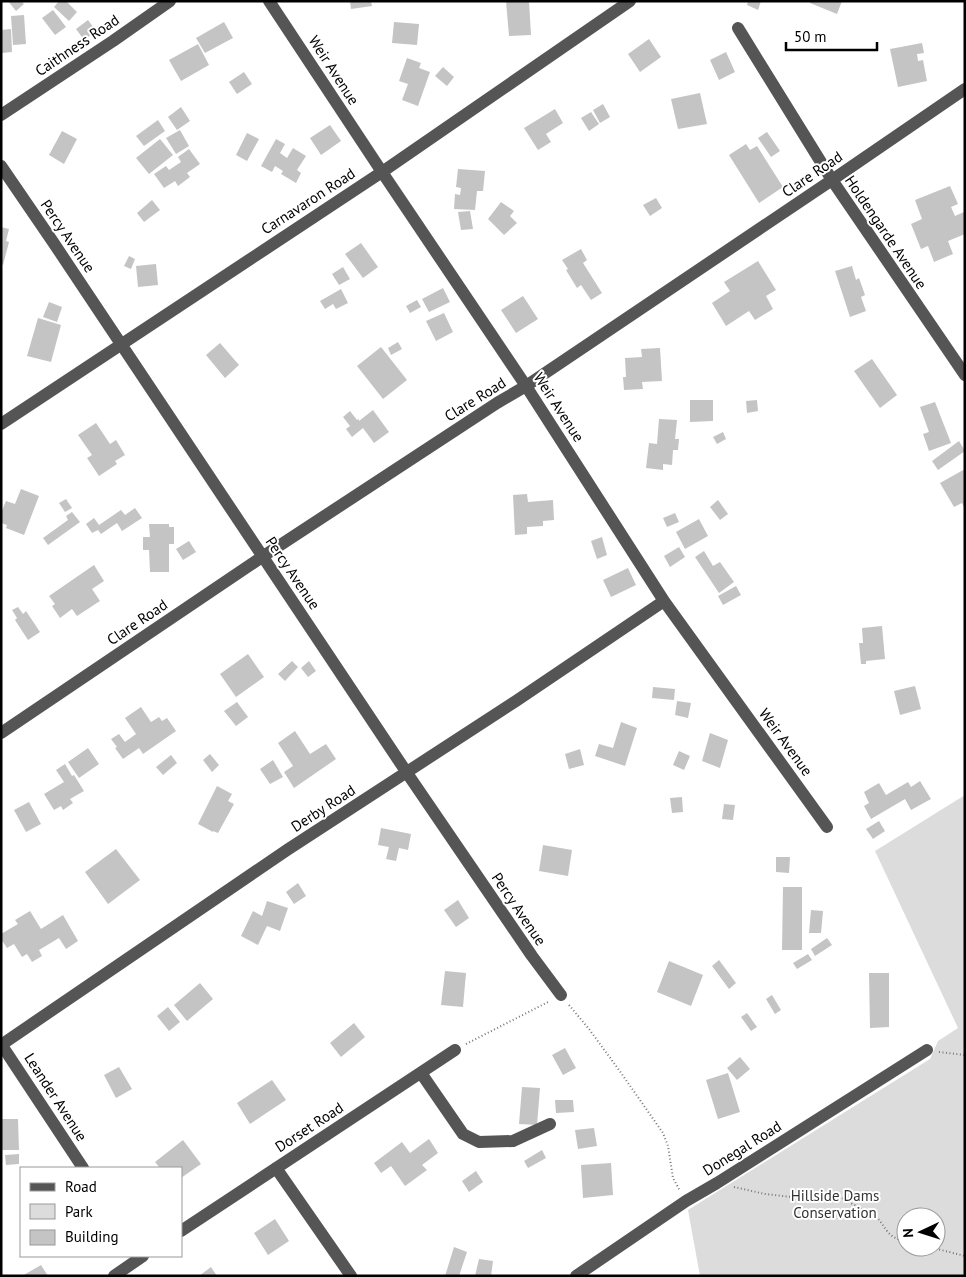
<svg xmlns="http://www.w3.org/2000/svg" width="966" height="1277" font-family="'PT Sans',sans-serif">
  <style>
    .green { fill: #dcdcdc; fill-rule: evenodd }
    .building { fill: #c4c4c4 }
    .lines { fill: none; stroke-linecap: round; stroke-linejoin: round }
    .path { stroke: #777; stroke-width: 2; stroke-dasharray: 1 2.5; stroke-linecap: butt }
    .minor { stroke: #555; stroke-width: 12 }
    .labels { text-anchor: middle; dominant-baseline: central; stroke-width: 4; stroke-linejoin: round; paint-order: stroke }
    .street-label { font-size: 15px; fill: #000; stroke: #fff }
    .park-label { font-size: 15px; fill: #333; stroke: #fff }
  </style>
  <rect width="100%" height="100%" fill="#fff"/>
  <path class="green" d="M965,795V1276H700L688,1210L930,1059L938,1041L958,1028L875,851ZM906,1217H936V1247H906Z"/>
  <path class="building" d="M8,1H21L24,4L16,11Z
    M59,1H66L77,12L69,21L54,7Z
    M350,1H371L372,6L351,9Z
    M506,1H529L531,35L509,36Z
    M748,1H761L758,10L747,5Z
    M810,1H842L837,14L810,3Z
    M53,10L66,27L55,35L42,18Z
    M24,15L26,44L13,45L11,16Z
    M88,20L96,31L84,40L76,29Z
    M224,22L233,38L205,53L196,38Z
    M394,22L419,24L417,45L392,43Z
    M11,29L12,52L2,53L1,30Z
    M649,39L661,57L640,72L628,54Z
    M922,43L924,53L917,54L918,61L923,60L927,81L898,87L890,49Z
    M198,44L209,65L181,81L169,60Z
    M726,52L735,72L719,80L710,60Z
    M407,58L421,63L419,68L430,72L418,106L402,100L408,84L399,81Z
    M443,67L454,77L447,86L435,76Z
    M244,72L252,84L237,94L229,82Z
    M700,93L707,124L678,129L671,99Z
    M603,104L610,117L600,123L593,110Z
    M181,107L190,121L177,130L168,117Z
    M555,109L563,123L546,134L551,142L538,150L524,128Z
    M591,112L599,124L589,131L581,118Z
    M158,120L165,131L144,146L136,136Z
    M330,125L341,141L321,155L310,138Z
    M180,130L189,146L176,154L166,138Z
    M62,131L77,139L64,164L49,155Z
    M767,132L780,151L771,157L758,138Z
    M247,133L259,139L247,161L236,155Z
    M160,139L173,155L149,174L136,158Z
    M276,139L285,144L280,153L287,158L293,148L306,156L297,170L301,173L296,183L281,174L283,171L275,166L272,172L261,166Z
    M746,144L750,150L757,146L783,187L759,203L729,155Z
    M189,149L200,164L187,173L190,177L178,186L175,181L164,188L154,174L166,166L169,170L181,162L178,157Z
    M458,169L485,171L483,191H477L475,210L454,209L455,194L460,195L461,188L456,187Z
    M950,186L958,204L951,207L955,216L964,212L965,213V234L948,241L953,254L934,262L928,246L921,249L911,224L922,219L915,200Z
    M656,198L662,208L650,216L643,205Z
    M152,200L160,210L144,222L137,213Z
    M501,202L514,211L510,216L517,223L504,235L488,219Z
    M470,211L473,229L461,230L458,212Z
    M1,227L9,229L6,241L9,242L3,265L1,264Z
    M361,243L378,267L363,278L345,254Z
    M581,249L587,260L583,263L602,293L591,300L581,285L577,288L566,270L568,269L562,260Z
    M129,256L135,259L131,269L124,266Z
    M758,261L776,290L766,296L773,309L755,320L749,311L726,326L712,303L730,291L724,282Z
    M156,264L158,285L138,287L136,266Z
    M852,266L856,280L859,278L865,295L861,297L866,311L850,317L835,271Z
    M343,267L350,279L339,285L332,274Z
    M443,288L450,302L429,312L422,299Z
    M341,289L348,303L336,309L333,304L325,309L320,301Z
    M523,296L538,319L516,333L501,310Z
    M417,300L421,307L410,313L406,306Z
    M49,302L62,307L57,322L43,317Z
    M444,313L453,332L436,341L426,321Z
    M38,318L61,325L51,362L27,356Z
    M398,342L402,349L391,355L388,348Z
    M220,343L239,365L225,378L206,355Z
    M381,347L407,380L383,399L357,366Z
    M660,348L662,381L642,382L643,389L624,390L623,377H626L625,358L642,357L641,349Z
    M872,359L897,395L880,408L854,371Z
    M690,400H713V421L690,422Z
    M757,400L758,411L747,413L746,401Z
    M935,402L951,443L929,451L923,434L929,432L920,407Z
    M373,410L389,432L374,443L363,428L352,437L346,429L350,426L343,417L350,411L357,420L359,419V421Z
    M659,419L677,420L675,439H679L678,450H673L672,465L663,464V470L646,468L649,443L657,444Z
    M96,423L110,444L116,440L125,455L115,461L117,464L99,476L87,458L92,455L78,435Z
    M723,432L726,439L717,444L713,437Z
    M959,441L965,451L938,470L932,461Z
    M965,469V509L962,503L954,507L940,483Z
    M21,489L39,496L24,535L6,528L7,525L1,523V513L6,501L15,504Z
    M527,494L528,502L553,500L554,520L543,521V526L527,527V534L515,535L513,495Z
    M66,499L72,508L65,512L59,503Z
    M718,500L728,514L720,520L710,507Z
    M135,508L142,518L122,531L117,523L101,534L98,530L92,533L86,524L94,518L99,525L121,510L125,515Z
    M72,512L80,522L48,545L43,538L68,520L66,516Z
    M675,513L679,522L667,527L663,518Z
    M699,519L708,536L685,549L676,532Z
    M149,524H169V527H174V544H169V572H150L149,550H143V537H150Z
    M602,537L607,555L597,559L591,541Z
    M189,541L196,552L183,560L176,549Z
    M679,547L685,557L670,567L664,556Z
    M704,551L713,566L720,562L734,582L719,593L695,557Z
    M94,565L104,581L92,589L100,601L77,616L72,609L60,618L52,606L55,604L49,596Z
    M628,568L636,585L611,597L603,580Z
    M736,586L741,595L723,605L718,596Z
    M18,607L23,614L26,611L40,632L28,640L15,620L17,618L12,610Z
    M882,626L885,659L866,661V664H861L859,643H863L862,628Z
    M248,654L264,677L236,697L220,674Z
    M292,661L298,667L285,681L278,674Z
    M309,661L316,671L308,677L301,668Z
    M915,686L921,709L900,715L894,691Z
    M653,687L675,689L674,700L652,698Z
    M677,701L691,703L688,718L675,715Z
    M237,702L248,717L236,726L224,711Z
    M141,707L151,722L159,717L162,721L167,718L176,731L143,754L139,748L123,759L115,748L117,747L111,739L119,734L125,742L136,734L125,718Z
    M621,722L637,728L625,766L595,756L599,744L613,748Z
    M295,731L310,754L326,744L336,759L294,788L284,772L293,766L278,743Z
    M710,733L728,740L720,768L702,761Z
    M88,748L99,764L79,778L68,762Z
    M580,749L584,765L569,769L565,754Z
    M679,751L690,756L684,770L673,765Z
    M210,754L219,765L212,772L203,760Z
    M171,755L177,763L163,775L156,767Z
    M273,760L283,777L270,784L260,769Z
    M65,764L72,776L74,775L84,791L70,799L73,803L63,810L61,806L54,810L44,794L64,782L56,770Z
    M920,781L931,799L911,810L905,799L871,819L864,806L869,803L864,792L879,783L886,795L908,782L911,787Z
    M217,786L232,794L228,801L234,804L218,833L213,831V832L198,824Z
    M682,797L683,812L672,813L670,798Z
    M29,802L41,824L26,832L14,810Z
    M724,804L735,805L733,820L722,819Z
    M879,821L885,831L873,839L866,829Z
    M381,828L411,834L408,850L399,848L396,861L386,859L389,847L378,845Z
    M543,845L572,850L568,876L539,871Z
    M116,849L140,880L108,904L85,872Z
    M776,857H790L789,873L776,872Z
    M298,883L306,896L294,904L286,892Z
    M783,887H802V950H782Z
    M458,900L469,918L456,927L444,910Z
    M267,901L288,908L280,931L267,926L258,945L241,936L253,911L262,916Z
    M811,910L823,911L821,933H809Z
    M30,911L41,929L63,915L78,941L66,949L59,938L39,950L42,956L32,962L27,954L22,957L14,944L7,948L1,939V934L18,924L15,920Z
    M827,938L832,945L815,956L811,949Z
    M808,954L812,960L797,969L793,963Z
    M719,960L736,983L729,989L712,966Z
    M669,961L703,975L691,1006L657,992Z
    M445,971L466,973L463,1007L441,1005Z
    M869,973H889V1027L870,1028Z
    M200,983L213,999L187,1021L174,1005Z
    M772,995L781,1010L775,1014L766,999Z
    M168,1007L180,1022L169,1031L157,1016Z
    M747,1013L757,1027L751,1031L741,1017Z
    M354,1023L365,1037L341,1057L330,1043Z
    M565,1048L576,1068L563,1075L552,1055Z
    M740,1057L750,1069L737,1080L727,1068Z
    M119,1067L132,1089L116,1098L104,1075Z
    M728,1073L740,1112L718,1119L706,1080Z
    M272,1080L286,1100L250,1124L237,1103Z
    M522,1087L540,1088L537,1125L519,1124Z
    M555,1100H573L574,1112L556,1113Z
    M1,1119H18L19,1150H1Z
    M594,1128L597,1146L578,1149L575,1130Z
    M429,1139L438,1153L422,1165L427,1170L405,1186L391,1166L381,1173L374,1163L402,1142L410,1153Z
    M183,1140L201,1164L181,1178V1168H160L155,1162Z
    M542,1150L546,1158L528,1168L524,1161Z
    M19,1154V1164L6,1165L5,1155Z
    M611,1163L613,1195L583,1198L581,1165Z
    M476,1171L483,1182L469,1192L462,1181Z
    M275,1219L289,1241L268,1255L254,1233Z
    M454,1247L467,1252L459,1276H445Z
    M479,1259L493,1261L491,1276H475Z
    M41,1265L48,1276H22Z
    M211,1267L217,1276H199Z"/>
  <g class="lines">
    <path class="path" d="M569,1005L589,1029L619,1070L663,1133L668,1146L673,1178L680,1191
      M466,1044L550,1001
      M939,1052L965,1055
      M734,1187L765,1194L810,1199L819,1197L831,1192L876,1217C881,1221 883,1226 887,1231C892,1238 899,1239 906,1242
      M929,1247L965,1256"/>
    <path class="minor" d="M269,1L382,172L526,386L664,601L827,827
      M738,28L832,180L965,375
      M1,115L113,41L170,1
      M1,166L53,242L407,773L532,956L561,995
      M1,424L382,172L630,1
      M1,733L262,557L497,403L526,386L832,180L965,89
      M1,1044L83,1168
      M1,1045L287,850L516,701L664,601
      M421,1073L463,1134L479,1142L513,1141L550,1124
      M276,1168L351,1276
      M181,1231L455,1050
      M114,1276L143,1256
      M576,1276L686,1201L717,1183L927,1050"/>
  </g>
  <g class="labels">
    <g class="street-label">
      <text transform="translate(77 45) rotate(-34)">Caithness Road</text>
      <text transform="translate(334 70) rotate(57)">Weir Avenue</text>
      <text transform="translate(812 174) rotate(-34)">Clare Road</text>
      <text transform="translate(308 201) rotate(-33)">Carnavaron Road</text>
      <text transform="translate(886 232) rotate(56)">Holdengarde Avenue</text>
      <text transform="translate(68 236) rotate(56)">Percy Avenue</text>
      <text transform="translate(475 399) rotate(-32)">Clare Road</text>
      <text transform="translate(559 407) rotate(57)">Weir Avenue</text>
      <text transform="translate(293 573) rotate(56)">Percy Avenue</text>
      <text transform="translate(137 622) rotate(-34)">Clare Road</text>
      <text transform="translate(786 742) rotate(54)">Weir Avenue</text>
      <text transform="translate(323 808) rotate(-33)">Derby Road</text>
      <text transform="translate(519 909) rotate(56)">Percy Avenue</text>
      <text transform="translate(56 1097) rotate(57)">Leander Avenue</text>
      <text transform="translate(309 1127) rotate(-33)">Dorset Road</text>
      <text transform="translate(742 1148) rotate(-32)">Donegal Road</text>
    </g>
    <g class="park-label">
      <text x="835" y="1195">Hillside Dams<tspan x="835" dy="17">Conservation</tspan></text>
    </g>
  </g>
  <rect width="966" height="1277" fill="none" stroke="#000000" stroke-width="5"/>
  <rect x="20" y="1167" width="162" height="90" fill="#ffffff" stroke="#999999"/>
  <rect x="30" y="1183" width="25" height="8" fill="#555555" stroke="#999999"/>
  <text x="65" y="1192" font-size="15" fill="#000000">Road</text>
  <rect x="30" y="1204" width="25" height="15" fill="#dcdcdc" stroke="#999999"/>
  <text x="65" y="1217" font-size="15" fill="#000000">Park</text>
  <rect x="30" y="1230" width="25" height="15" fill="#c4c4c4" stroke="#999999"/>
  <text x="65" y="1242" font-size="15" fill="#000000">Building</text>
  <g transform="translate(921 1232) rotate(266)"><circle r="24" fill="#ffffff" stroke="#999999"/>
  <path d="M0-4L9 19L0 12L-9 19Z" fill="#000000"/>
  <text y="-8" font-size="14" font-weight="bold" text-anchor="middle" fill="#000000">N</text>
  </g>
  <path d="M786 42v8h91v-8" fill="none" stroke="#000000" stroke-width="2.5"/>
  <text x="794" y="42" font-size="15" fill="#000000" stroke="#ffffff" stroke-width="4" paint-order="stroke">50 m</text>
</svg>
